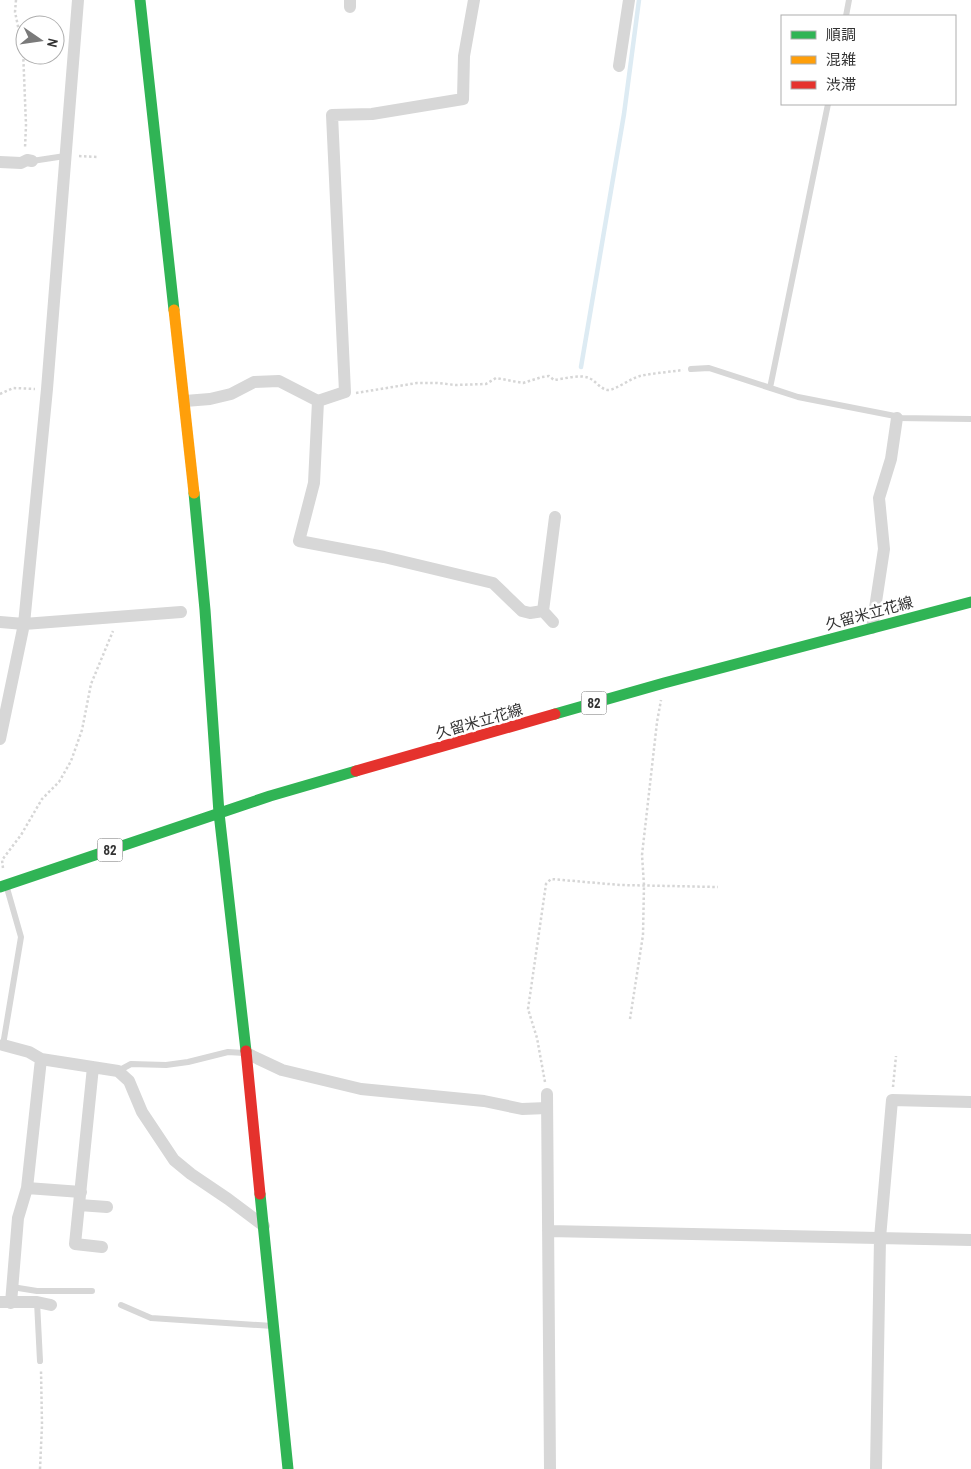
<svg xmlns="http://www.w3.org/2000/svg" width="971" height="1469" font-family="'Archivo Narrow','Noto Sans JP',sans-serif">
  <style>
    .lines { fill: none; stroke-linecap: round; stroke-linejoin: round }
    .stream { stroke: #ddebf3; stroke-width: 4.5 }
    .path { stroke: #d6d6d6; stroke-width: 2.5; stroke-dasharray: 2.5 2.5; stroke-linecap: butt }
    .lane { stroke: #d7d7d7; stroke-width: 6 }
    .street { stroke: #d7d7d7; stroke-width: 12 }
    .fast { stroke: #30b455; stroke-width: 11 }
    .slow { stroke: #ff9f0a; stroke-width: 11 }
    .jam { stroke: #e5322d; stroke-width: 11 }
    .labels { text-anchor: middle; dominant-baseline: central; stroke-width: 5; stroke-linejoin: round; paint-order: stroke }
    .shield { fill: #fff; stroke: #707070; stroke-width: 1 }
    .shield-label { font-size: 14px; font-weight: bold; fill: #333 }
    .street-label { font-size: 15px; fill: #333; stroke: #fff }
  </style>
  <rect width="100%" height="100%" fill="#fff"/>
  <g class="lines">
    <path class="stream" d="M581,367L624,114L639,0"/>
    <path class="path" d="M16,0L15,12L23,50L26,125L25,148
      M79,156L98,157
      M356,393L417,383H437L456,385L486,384L496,378L523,383L542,377L549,376L554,380C564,379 579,374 589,378C596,381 600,389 608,390C616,390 631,378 640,376C654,373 669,372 683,370
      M0,394L13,388L35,389
      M3,868L2,860L21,835L42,799L59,782L71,761L82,730L91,684L113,631
      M630,1019L643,935L644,885L642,855L657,722L661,700
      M545,1082L537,1038L528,1009L546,884L551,879L620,885L718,887
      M893,1087L896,1056
      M40,1469L42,1425L41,1370"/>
    <path class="lane" d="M846,16L849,0
      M32,161L65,156
      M691,369L709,368L798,397L895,416L897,418L971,419
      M770,388L828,104
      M1,1045H3L21,937L7,888
      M118,1071L131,1064L166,1065L188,1062L228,1052L244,1053
      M12,1287L37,1291H92
      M37,1302L40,1361
      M121,1305L151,1318L273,1326"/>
    <path class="street" d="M350,0V7
      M619,66L629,0
      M0,162L21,163L27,160L32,161
      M185,401L210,399L231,394L254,382L279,381L318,401L314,483L299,541L384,557L493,583L522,611L530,613L543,611L555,517
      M318,401L345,392L332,115L372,114L463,99L464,56L474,0
      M543,611L553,622
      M0,622L24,624L181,612
      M872,628L884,549L879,498L891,459L897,418
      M0,739L24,624L47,389L78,0
      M3,1045L29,1052L41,1059L118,1071L129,1081L142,1112L174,1160L191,1174L228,1199L264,1226
      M246,1053L282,1070L361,1089L484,1101L522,1109L547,1108
      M93,1067L75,1244L102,1247
      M547,1094L550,1469
      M27,1188L81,1192
      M79,1205L107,1207
      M548,1231L971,1240
      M0,1302H37L51,1305
      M11,1303L18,1218L27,1188L41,1059
      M876,1469L880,1238L892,1100L971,1102"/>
    <path class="fast" d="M140,0L174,310
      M194,493L205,610L219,813L246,1051
      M555,714L664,683L971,602
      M0,887L270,796L356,771
      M260,1194L288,1469"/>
    <path class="slow" d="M174,310L194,493"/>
    <path class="jam" d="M356,771L555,714
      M246,1051L260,1194"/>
  </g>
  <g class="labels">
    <g class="shield">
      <rect x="581.5" y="691.5" width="25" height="23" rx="4"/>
      <rect x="97.5" y="838.5" width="25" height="23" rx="4"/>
    </g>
    <g class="shield-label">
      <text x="594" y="703">82</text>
      <text x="110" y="850">82</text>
    </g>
    <g class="street-label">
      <text transform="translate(869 613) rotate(-15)">久留米立花線</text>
      <text transform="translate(479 721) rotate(-16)">久留米立花線</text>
    </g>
  </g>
  <rect x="781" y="15" width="175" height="90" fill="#ffffff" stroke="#adadad"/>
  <rect x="791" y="31" width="25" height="8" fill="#30b455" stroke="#adadad"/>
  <text x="826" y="40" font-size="15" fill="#333333">順調</text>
  <rect x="791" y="56" width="25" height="8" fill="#ff9f0a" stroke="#adadad"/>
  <text x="826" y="65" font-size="15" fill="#333333">混雑</text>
  <rect x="791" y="81" width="25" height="8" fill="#e5322d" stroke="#adadad"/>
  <text x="826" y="90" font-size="15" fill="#333333">渋滞</text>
  <g transform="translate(40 40) rotate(103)"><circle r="24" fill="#ffffff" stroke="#adadad"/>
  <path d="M0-4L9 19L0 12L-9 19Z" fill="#7a7a7a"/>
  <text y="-8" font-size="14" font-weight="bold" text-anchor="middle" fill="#333333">N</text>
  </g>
</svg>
